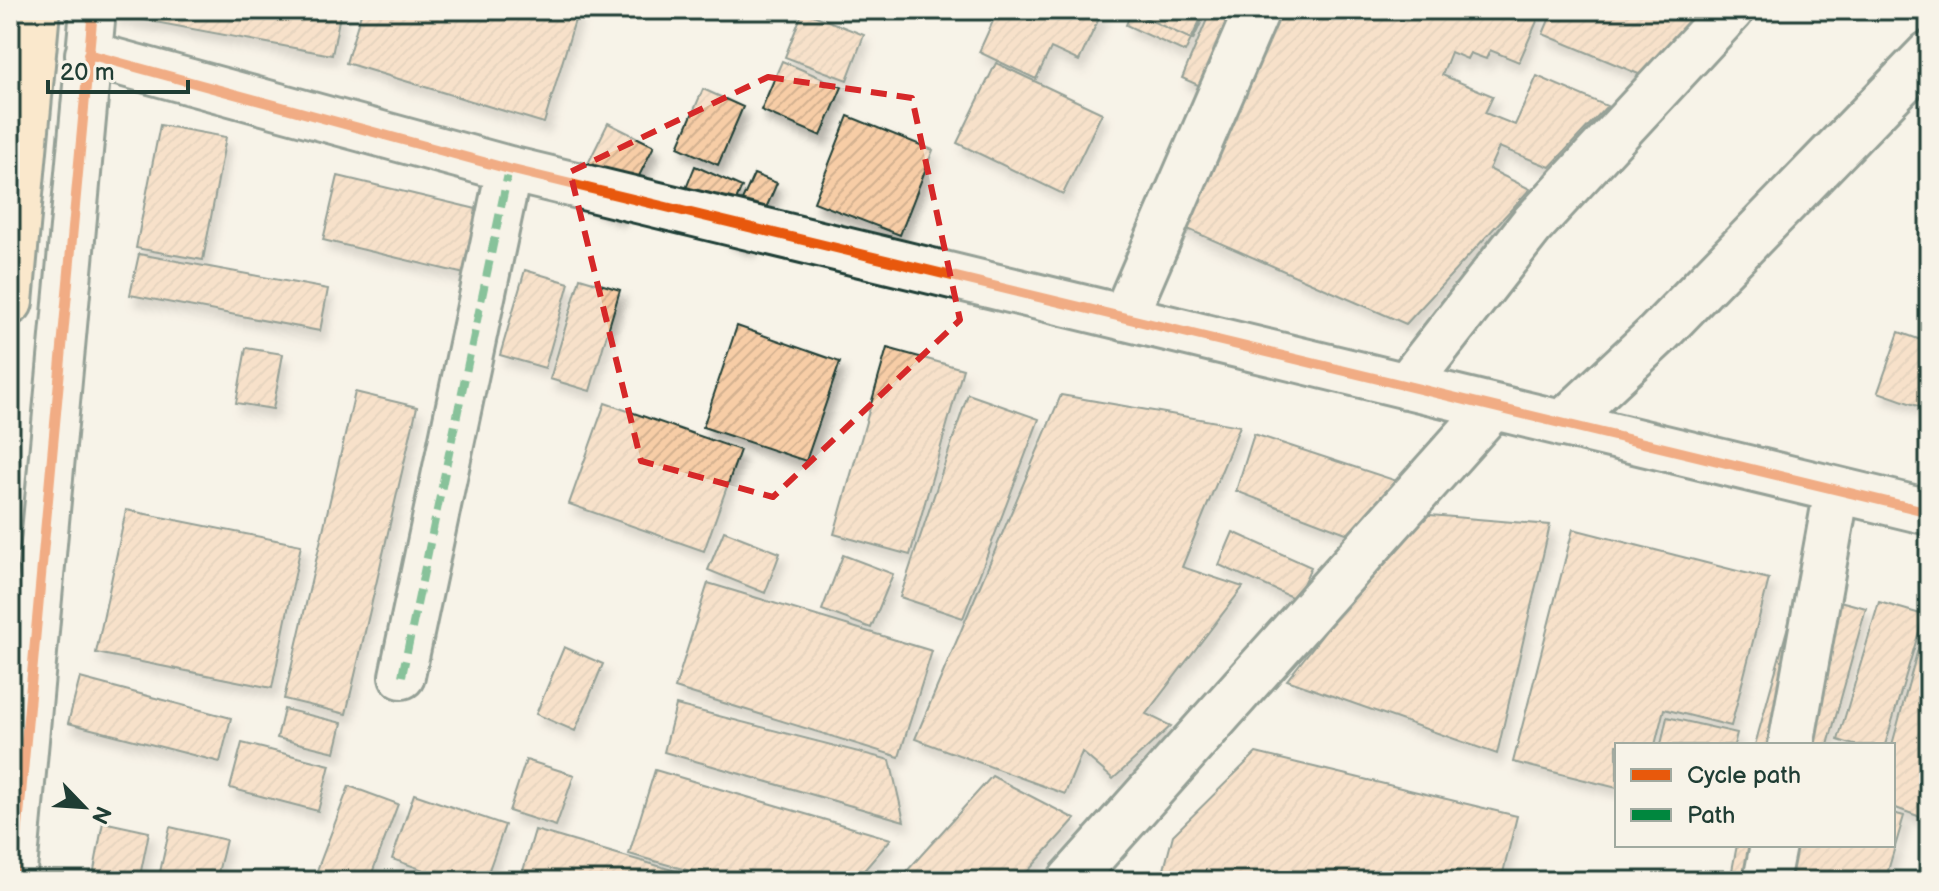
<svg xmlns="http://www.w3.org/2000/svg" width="1939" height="891" font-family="'Balsamiq Sans',sans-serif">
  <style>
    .building { fill: url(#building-hatch); stroke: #1f3d34; stroke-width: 2; filter: url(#shadow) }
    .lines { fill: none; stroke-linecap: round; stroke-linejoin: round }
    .minor-casing { stroke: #1f3d34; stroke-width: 50 }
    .major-casing { stroke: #1f3d34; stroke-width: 50 }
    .minor { stroke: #f7f3e8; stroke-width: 44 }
    .major { stroke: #fcdcac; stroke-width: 44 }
    .quiet { stroke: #00873e; stroke-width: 8; stroke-dasharray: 16 8; stroke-linecap: butt }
    .cycleway-casing { stroke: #f7f3e8; stroke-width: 15 }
    .cycleway { stroke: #e8590c; stroke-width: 10 }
    .marked { fill: none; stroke: #d62828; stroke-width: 6; stroke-dasharray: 16 10; stroke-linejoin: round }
  </style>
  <defs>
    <pattern id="building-hatch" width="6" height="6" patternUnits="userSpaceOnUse" patternTransform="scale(2)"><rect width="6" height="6" fill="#f7cda6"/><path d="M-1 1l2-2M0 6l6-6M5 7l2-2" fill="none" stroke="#d3b190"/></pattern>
    <filter id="shadow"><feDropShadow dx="5" dy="9" stdDeviation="4" flood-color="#0004"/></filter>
  </defs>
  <rect width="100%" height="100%" fill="#f7f3e8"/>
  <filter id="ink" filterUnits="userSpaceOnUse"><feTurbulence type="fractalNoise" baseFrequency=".0125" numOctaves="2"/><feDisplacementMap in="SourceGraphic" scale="16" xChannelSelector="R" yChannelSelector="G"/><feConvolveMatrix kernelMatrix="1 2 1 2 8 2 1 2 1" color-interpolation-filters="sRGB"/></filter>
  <g filter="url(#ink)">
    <path class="building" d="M113,10H341L332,55L112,14Z
      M362,10H578L544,123L346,63Z
      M998,10H1103L1079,61L1051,48L1036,79L979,52Z
      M1128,10H1207L1193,40Z
      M1132,10H1205L1185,52L1126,25Z
      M1211,10H1542L1519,62L1490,50L1486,59L1470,53L1467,59L1451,52L1442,75L1493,96L1485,113L1515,125L1537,76L1607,106L1550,167L1499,147L1489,169L1530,189L1406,324L1151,213L1205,88L1182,78Z
      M1553,10H1701L1641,75L1543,34Z
      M803,11L864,35L847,80L785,57Z
      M782,61L842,87L821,136L761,110Z
      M996,63L1102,113L1063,194L957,143Z
      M703,89L743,107L718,165L678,147Z
      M848,116L933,150L900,235L814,202Z
      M608,123L654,146L619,216L573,194Z
      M160,125L226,137L203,260L136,248Z
      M695,166L742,187L727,221L681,201Z
      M754,174L777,183L749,247L726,236Z
      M338,176L489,212L473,276L323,240Z
      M139,254L328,289L320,331L130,295Z
      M525,270L569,283L545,368L500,355Z
      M580,278L620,290L590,391L550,379Z
      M737,326L840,362L806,461L703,427Z
      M1899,332L1929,343V410L1878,392Z
      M246,348L283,354L273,409L236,403Z
      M887,348L963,369L910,555L834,534Z
      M355,392L417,407L346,714L284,699Z
      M968,394L1039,419L963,618L900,597Z
      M1061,395L1240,426L1182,567L1243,587L1146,714L1171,726L1113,779L1082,752L1065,794L915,739Z
      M605,403L740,450L704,551L569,504Z
      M1254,434L1397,481L1367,541L1236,491Z
      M126,510L301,545L272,688L96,653Z
      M1418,514L1550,525L1497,754L1287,680Z
      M1573,529L1769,579L1731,726L1664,709L1655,745H1617V788L1513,762Z
      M724,531L780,553L765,593L708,570Z
      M1233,532L1311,567L1296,599L1219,565Z
      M843,555L893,574L871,628L822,610Z
      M708,583L932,651L899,757L675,688Z
      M1798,590L1866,608L1828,745H1755Z
      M1879,602L1924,615L1885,745H1854L1838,740Z
      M1929,608V820L1893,807L1892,745Z
      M564,647L603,664L575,731L536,714Z
      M80,678L231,718L220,762L68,723Z
      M676,705L890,760L904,821L664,752Z
      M284,709L342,723L335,752L277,738Z
      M1667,717L1737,733L1734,745H1661Z
      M242,743L330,765L318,811L230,788Z
      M1256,753L1517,816L1501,881H1336L1307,873L1305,881H1161L1173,835Z
      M526,760L574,775L556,826L509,811Z
      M655,770L891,839L855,881H726L629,854Z
      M992,776L1075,819L1019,881H898Z
      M349,786L398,804L369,881H313Z
      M414,794L505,825L485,881H455L392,859Z
      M1893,813L1904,816L1885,881H1730L1737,845H1893Z
      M103,822L149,832L139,881H92Z
      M170,827L226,840L216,881H158Z
      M535,830L710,881H520Z"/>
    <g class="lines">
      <g class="minor-casing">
        <path id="minor" d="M88,54L509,169L1929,512
          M1124,318L1257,10
          M1406,386L1531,226L1731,10
          M1562,424L1658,334L1929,54
          M402,676L509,169
          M1791,745L1837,490
          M13,881L93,10
          M1070,881L1493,407
          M1766,881L1773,845"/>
      </g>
      <g class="major-casing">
        <path id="major" d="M10,302L37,10"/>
      </g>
      <use href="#minor" class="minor"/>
      <use href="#major" class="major"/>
      <path class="quiet" d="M402,676L509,169"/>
      <g class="cycleway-casing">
        <path id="cycleway" d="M88,54L509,169L1929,512
          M13,881L93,10"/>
      </g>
      <use href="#cycleway" class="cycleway"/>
    </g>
  </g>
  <path d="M0 0H1939V891H0ZM768,77L912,98L960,320L773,497L641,461L570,172Z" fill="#f7f3e8" fill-opacity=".55" fill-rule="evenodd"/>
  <path class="marked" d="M768,77L912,98L960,320L773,497L641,461L570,172Z"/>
  <rect width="1939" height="891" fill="none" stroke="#f7f3e8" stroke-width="40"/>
  <rect x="20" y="20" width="1899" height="851" fill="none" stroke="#1f3d34" stroke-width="3" filter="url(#ink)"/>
  <rect x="1615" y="743" width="280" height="104" fill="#f7f3e8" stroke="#a1aaa0" stroke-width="2"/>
  <rect x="1631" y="769" width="40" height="12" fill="#e8590c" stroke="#a1aaa0" stroke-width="2"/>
  <text x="1687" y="783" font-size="24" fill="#1f3d34">Cycle path</text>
  <rect x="1631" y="809" width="40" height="12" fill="#00873e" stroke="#a1aaa0" stroke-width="2"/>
  <text x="1687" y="823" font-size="24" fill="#1f3d34">Path</text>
  <g transform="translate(84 807) rotate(115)" stroke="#f7f3e8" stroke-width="6" paint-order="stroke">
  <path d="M0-6L14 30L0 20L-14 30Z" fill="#1f3d34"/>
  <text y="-12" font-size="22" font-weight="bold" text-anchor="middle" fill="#1f3d34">N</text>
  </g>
  <path d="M48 80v12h140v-12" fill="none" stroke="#1f3d34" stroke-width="4"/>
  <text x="60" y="80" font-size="24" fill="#1f3d34" stroke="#f7f3e8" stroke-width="6" paint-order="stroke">20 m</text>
</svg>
